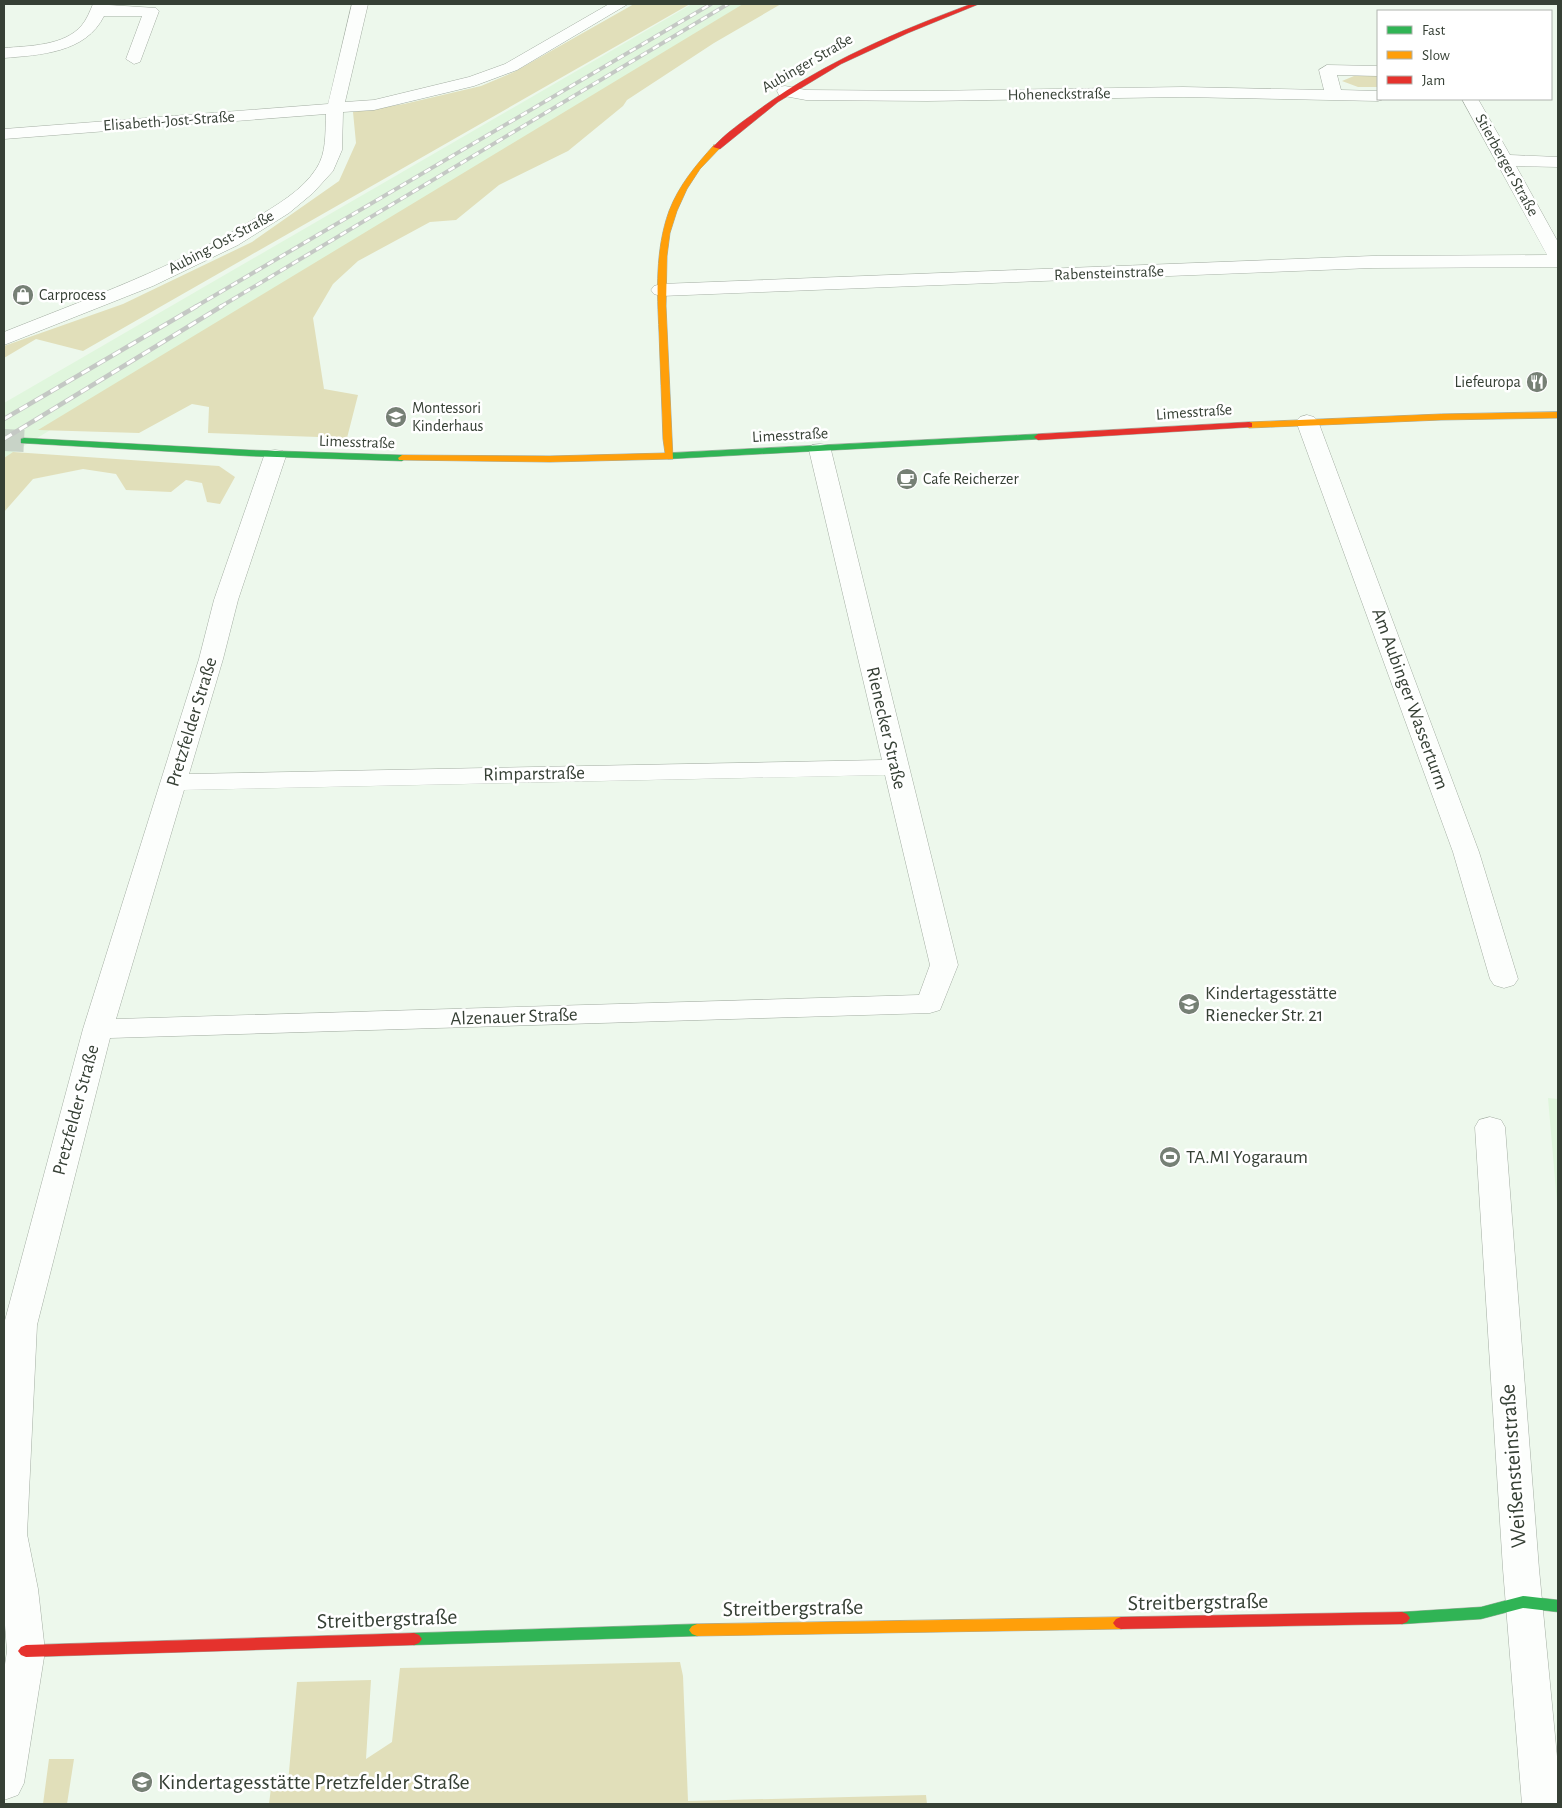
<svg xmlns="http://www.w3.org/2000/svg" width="1562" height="1808" font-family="'Alegreya Sans',sans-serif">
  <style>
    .built { fill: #e0f6dd }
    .green { fill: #e1dfba }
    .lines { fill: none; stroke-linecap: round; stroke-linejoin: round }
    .secondary-tunnel { stroke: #c8d3c7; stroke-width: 22; stroke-dasharray: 22 11; stroke-linecap: butt }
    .street-casing { stroke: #a4aea3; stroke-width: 1 }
    .fast-casing { stroke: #a4aea3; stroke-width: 1 }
    .slow-casing { stroke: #a4aea3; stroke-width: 1 }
    .jam-casing { stroke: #a4aea3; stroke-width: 1 }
    .street { fill: #fcfefc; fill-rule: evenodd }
    .fast { fill: #30b455; fill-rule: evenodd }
    .slow { fill: #ff9f0a; fill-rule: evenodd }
    .jam { fill: #e5322d; fill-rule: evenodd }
    .rail-far1-casing { stroke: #c4c8c4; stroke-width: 4 }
    .rail-casing { stroke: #c4c8c4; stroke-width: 4.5 }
    .rail-far1 { stroke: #fff; stroke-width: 2.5; stroke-dasharray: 7; stroke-linecap: butt }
    .rail { stroke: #fff; stroke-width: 3; stroke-dasharray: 9; stroke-linecap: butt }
    .labels { text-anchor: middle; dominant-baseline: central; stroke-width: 5; stroke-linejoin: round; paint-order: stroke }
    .far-street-label { font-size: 16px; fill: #364035; stroke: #fff }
    .far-poi-label { font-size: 16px; fill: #364035; stroke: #fff; text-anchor: start }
    .street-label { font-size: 19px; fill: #364035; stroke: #fff }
    .poi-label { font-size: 19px; fill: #364035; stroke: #fff; text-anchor: start }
    .near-street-label { font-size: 22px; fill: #364035; stroke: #fff }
    .near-poi-label { font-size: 22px; fill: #364035; stroke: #fff; text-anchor: start }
  </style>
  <rect width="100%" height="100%" fill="#edf8ec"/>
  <path class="built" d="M692,4H755L4,458V403Z
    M1548,1098L1558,1099V1214Z"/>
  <path class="green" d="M634,4H690L83,351L36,339L4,358V346L123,304L252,242L339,181L356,143L353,112L404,104L481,86L514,72Z
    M743,4H781L714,43L627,100L623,106L568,151L499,185L456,220L430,222L358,261L333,284L313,318L324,389L358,395L347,438L208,433L209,407L192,404L139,433L38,430Z
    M1354,76H1378V87H1358L1342,81Z
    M13,452L219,466L235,477L220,504L207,502L202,483L186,480L171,492L126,490L116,474L83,469L33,479L4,512V458Z
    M680,1662L683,1676L688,1801L926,1795L927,1804H269L271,1788L288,1783L297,1682L371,1680L366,1759L392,1742L400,1668Z
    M49,1759H74L67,1804H43Z"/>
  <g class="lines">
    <path class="secondary-tunnel" d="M4,440L24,441"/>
    <g class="street-casing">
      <path id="street" d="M93,4L156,8L159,11L140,62L134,64L126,59L142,16H104C86,53 40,55 4,58V48C28,46 65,46 82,25C87,19 90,11 93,4Z
        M352,4H368L345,102L374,100L469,77L505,64L609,4H628L517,70L474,86L374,110L343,112L342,150L333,171L313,193L289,213L238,245L153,286L4,345V332C89,298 176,267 254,219C275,206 302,191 316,169C327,153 325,132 326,114L4,139V129L328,104Z
        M1327,65L1378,66V76L1337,75L1341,90L1378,91V99H1384L1378,101L1183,97L927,101L806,100L779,95L777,91L779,87L785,86L806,90L927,91L1183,87L1324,90L1319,70Z
        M1462,99H1478L1510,155L1558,157V167L1516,166L1558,242V267L1372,268L661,296L654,294L651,290L654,286L661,284L1372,256L1547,255Z
        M1307,415L1314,417L1318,421L1479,852L1518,979L1514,985L1504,988L1494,985L1490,979L1453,852L1296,421L1300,417Z
        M820,444L828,445L831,450L958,965L940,1010L930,1013L110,1038L37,1325L27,1534L38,1589L45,1651L24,1783L18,1795L4,1800V1671L7,1651L4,1612V1324L83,1029L199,659L214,600L264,456L267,451L275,450L283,451L286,456L238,600L223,659L189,774L882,760L809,450L812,445ZM885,775L930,965L919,995L116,1019L184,790Z
        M1490,1117L1501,1120L1505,1127L1539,1569L1558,1767V1804H1522L1503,1569L1475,1127L1479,1120Z"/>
    </g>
    <g class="fast-casing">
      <path id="fast" d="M1038,434L1041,435V439L668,459L664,456L668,453Z
        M24,438L249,450L402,455L406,458L402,461L249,456L21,443V439Z
        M1523,1596L1558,1600V1612L1523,1608L1481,1619L1402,1624L1397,1622L1394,1618L1397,1614L1402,1612L1481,1607Z
        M697,1624L702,1626L705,1630L702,1634L697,1636L414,1645L409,1643L406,1639L409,1635L414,1633Z"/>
    </g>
    <g class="slow-casing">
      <path id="slow" d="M714,145L721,147L700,169L687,189L677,211L670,233L667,256L666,306L673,459L550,462L399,460L398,458L402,455L550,456L665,453L663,439C662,403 660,368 659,332C657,292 655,250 669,211C679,185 696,165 714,145Z
        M1558,412V418L1441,420L1249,428L1245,425L1249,422L1441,414Z
        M1121,1617L1126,1619L1129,1623L1126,1627L1121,1629L697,1636L692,1634L689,1630L692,1626L697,1624Z"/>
    </g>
    <g class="jam-casing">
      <path id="jam" d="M971,4H979L908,33L841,64L778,102L720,149L713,147C726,133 742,122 757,111C822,63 896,32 971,4Z
        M1249,422L1252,423V427L1038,440L1034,437L1038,434Z
        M1402,1612L1407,1614L1410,1618L1407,1622L1402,1624L1121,1629L1116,1627L1113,1623L1116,1619L1121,1617Z
        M414,1633L419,1635L422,1639L419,1643L414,1645L26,1657L21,1655L18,1651L21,1647L26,1645Z"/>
    </g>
    <use href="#street" class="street"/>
    <use href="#fast" class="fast"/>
    <use href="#slow" class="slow"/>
    <use href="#jam" class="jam"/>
    <g class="rail-far1-casing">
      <path id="rail-far1" d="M195,307L711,4
        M220,307L728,4"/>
    </g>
    <g class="rail-casing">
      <path id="rail" d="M4,419L197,306
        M4,439L222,306"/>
    </g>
    <use href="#rail-far1" class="rail-far1"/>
    <use href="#rail" class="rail"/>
  </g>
  <defs>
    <g id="shop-disc" transform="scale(1.125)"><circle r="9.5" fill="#768075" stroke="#fff"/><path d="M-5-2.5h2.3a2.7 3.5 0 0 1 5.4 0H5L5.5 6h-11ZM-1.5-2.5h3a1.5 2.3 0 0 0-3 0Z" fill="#fff"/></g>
    <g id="restaurant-disc" transform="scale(1.125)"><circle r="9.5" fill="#768075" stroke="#fff"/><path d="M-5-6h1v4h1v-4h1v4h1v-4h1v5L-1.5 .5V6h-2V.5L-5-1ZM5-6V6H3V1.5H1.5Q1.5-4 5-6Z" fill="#fff"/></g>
    <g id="school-disc" transform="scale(1.125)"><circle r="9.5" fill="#768075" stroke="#fff"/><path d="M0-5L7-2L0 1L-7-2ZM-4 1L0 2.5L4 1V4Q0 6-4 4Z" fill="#fff"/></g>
    <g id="cafe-disc" transform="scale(1.125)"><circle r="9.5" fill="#768075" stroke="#fff"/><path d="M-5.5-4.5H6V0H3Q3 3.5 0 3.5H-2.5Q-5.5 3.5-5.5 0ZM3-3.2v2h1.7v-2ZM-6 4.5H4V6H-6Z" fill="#fff"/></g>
    <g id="stadium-disc" transform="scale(1.125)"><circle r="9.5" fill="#768075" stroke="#fff"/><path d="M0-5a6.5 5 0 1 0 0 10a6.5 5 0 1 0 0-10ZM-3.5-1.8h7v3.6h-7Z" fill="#fff"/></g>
  </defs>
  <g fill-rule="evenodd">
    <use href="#shop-disc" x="23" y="295"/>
    <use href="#restaurant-disc" x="1537" y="382"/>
    <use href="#school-disc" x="396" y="417"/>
    <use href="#cafe-disc" x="907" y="479"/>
    <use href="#school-disc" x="1189" y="1004"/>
    <use href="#stadium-disc" x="1170" y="1157"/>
    <use href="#school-disc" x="142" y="1782"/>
  </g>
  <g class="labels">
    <g class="far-street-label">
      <text transform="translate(807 63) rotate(-30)">Aubinger Straße</text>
      <text transform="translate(1059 94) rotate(-1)">Hoheneckstraße</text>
      <text transform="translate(169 121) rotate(-4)">Elisabeth-Jost-Straße</text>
      <text transform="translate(1507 165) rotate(61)">Stierberger Straße</text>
      <text transform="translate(221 242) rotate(-28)">Aubing-Ost-Straße</text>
      <text transform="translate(1109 273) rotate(-2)">Rabensteinstraße</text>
      <text transform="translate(1194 412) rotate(-4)">Limesstraße</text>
      <text transform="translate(790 435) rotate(-3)">Limesstraße</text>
      <text transform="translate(357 442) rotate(2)">Limesstraße</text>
    </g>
    <g class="far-poi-label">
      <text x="39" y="295">Carprocess</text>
      <text x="1521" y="382" text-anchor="end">Liefeuropa</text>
      <text x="412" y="408">Montessori<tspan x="412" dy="18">Kinderhaus</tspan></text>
      <text x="923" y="479">Cafe Reicherzer</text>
    </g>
    <g class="street-label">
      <text transform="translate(1410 699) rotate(70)">Am Aubinger Wasserturm</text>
      <text transform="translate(192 722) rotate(-73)">Pretzfelder Straße</text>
      <text transform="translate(886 728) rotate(77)">Rienecker Straße</text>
      <text transform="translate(534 774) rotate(-1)">Rimparstraße</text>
      <text transform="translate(514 1017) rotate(-2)">Alzenauer Straße</text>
      <text transform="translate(76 1110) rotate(-75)">Pretzfelder Straße</text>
    </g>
    <g class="poi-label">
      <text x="1205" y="993">Kindertagesstätte<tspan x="1205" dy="22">Rienecker Str. 21</tspan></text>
      <text x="1186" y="1157">TA.MI Yogaraum</text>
    </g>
    <g class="near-street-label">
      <text transform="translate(1513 1466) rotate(-94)">Weißensteinstraße</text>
      <text transform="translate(1198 1602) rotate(-1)">Streitbergstraße</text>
      <text transform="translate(793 1608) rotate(-1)">Streitbergstraße</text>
      <text transform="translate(387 1619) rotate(-2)">Streitbergstraße</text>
    </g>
    <g class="near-poi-label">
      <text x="158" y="1782">Kindertagesstätte Pretzfelder Straße</text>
    </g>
  </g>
  <rect width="1562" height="1808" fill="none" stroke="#364035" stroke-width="10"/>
  <rect x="1377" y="10" width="175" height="90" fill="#ffffff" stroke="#afb3ae"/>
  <rect x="1387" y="26" width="25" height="8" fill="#30b455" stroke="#afb3ae"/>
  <text x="1422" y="35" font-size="15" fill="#364035">Fast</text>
  <rect x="1387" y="51" width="25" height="8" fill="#ff9f0a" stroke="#afb3ae"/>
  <text x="1422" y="60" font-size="15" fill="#364035">Slow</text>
  <rect x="1387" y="76" width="25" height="8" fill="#e5322d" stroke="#afb3ae"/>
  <text x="1422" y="85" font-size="15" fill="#364035">Jam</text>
</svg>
